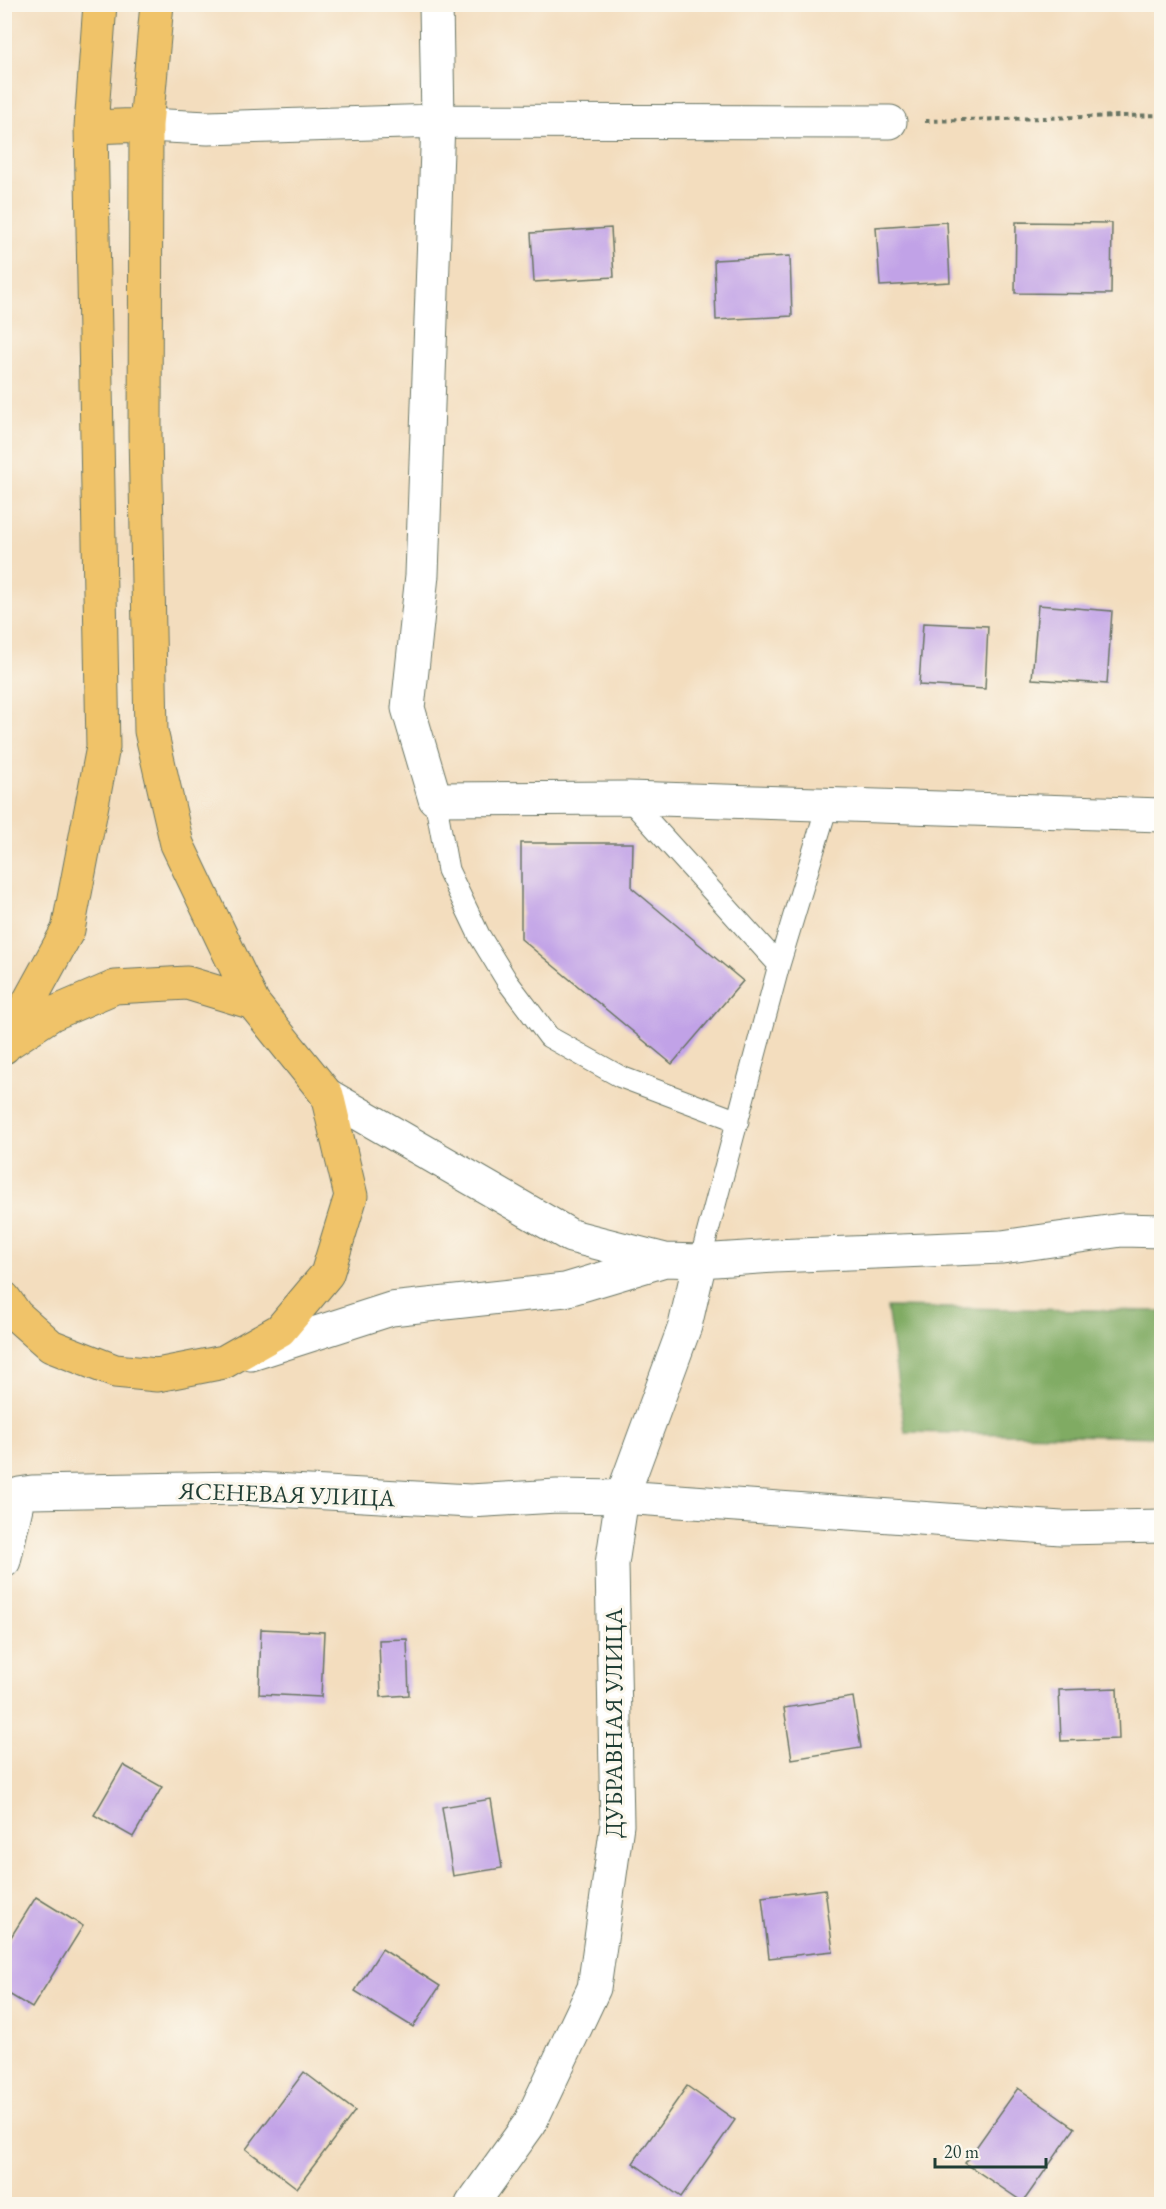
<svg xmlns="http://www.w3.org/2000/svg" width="1166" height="2209" font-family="'EB Garamond',serif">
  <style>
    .forest { fill: #80ab63; stroke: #50744c; stroke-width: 1.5 }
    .building { fill: #c1a2e7 }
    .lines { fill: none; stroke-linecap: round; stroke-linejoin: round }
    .lane-casing { stroke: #697564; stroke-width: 23 }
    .street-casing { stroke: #697564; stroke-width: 35 }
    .primary-casing { stroke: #697564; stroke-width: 35 }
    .path { stroke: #697564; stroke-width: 4; stroke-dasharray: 4.5 4.5; stroke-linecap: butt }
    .lane { stroke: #fff; stroke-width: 21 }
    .street { stroke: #fff; stroke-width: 33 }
    .primary { stroke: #f0c369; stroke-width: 33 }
    .labels { text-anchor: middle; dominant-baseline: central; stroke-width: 6; stroke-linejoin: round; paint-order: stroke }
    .street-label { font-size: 24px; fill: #1f3d34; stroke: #fbf7ec }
  </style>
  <rect width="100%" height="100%" fill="#fbf7ec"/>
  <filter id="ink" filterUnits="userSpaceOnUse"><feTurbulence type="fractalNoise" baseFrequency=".0167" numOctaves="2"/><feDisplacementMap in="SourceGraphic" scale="12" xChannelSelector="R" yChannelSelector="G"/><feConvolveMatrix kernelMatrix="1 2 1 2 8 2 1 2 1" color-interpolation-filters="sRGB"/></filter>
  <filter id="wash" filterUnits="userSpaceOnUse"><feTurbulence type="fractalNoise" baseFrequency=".008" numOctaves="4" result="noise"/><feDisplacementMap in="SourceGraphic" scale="24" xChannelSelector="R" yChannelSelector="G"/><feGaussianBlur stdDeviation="1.35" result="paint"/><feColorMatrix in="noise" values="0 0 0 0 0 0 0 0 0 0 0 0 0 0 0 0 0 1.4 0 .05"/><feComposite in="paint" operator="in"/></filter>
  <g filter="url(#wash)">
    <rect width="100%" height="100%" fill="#f3ddbe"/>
    <path class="forest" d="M887,1307L1161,1311V1437L905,1432Z"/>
    <g id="blocks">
      <path class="building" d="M947,222L950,282L880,286L876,227Z
        M1016,222L1112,223L1111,294L1015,293Z
        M611,228L614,277L534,282L531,233Z
        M790,256L792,316L716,320L714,260Z
        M1038,605L1112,611L1107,684L1032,679Z
        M923,623L988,626L985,689L919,685Z
        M521,843H633L632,888L743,981L672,1064L521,939Z
        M261,1629L324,1632L321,1697L259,1694Z
        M407,1639L409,1695L381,1697L379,1640Z
        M1117,1688L1119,1739L1061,1741L1059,1690Z
        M853,1697L861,1748L792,1759L784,1708Z
        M123,1765L162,1787L133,1837L94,1815Z
        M491,1799L502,1868L453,1876L442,1807Z
        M825,1889L833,1951L769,1958L762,1897Z
        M36,1897L83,1926L32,2008L4,1991V1948Z
        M382,1949L440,1986L413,2027L355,1991Z
        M304,2072L355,2111L297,2188L246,2149Z
        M687,2086L735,2120L681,2197L633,2163Z
        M1018,2088L1075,2128L1023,2202L965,2163Z"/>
    </g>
  </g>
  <g filter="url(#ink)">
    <use href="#blocks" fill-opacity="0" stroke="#697564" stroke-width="1.5"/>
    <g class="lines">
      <g class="lane-casing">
        <path id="lane" d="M628,798L779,965
          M435,799L448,870L479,935L507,981L549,1037L621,1077L738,1121
          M700,1261L779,965L828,803"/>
      </g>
      <g class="street-casing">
        <path id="street" d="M436,4L438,121L422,575L408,708L435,799L628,798L1162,815
          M146,125L208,128L438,121L890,122
          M327,1095L571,1236L665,1260L700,1261L774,1256L1002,1247L1122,1230L1162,1231
          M251,1354L391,1309L565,1290L665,1260
          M4,1561L19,1494L32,1492L239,1488L470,1501L557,1496L622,1497L1061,1528L1162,1526
          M472,2204L530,2123L594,1988L617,1825L612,1564L622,1497L685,1326L700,1261"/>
      </g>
      <g class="primary-casing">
        <path id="primary" d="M91,127L146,125
          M8,1043L52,1014L115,987L187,983L253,1003
          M4,1047L68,930L103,747L91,127L100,4
          M4,1298L16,1315L51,1346L115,1371L157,1375L224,1362L280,1330L327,1274L351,1196L327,1095L253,1003L177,844L151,731L145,433L146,125L157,4"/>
      </g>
      <path class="path" d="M925,121L1162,115"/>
      <use href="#lane" class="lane"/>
      <use href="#street" class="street"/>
      <use href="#primary" class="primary"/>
    </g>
  </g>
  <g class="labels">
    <g class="street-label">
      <text transform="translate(287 1494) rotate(2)">ЯСЕНЕВАЯ УЛИЦА</text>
      <text transform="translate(613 1723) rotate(-90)">ДУБРАВНАЯ УЛИЦА</text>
    </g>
  </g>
  <rect width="1166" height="2209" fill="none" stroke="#fbf7ec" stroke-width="24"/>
  <path d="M935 2158v9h111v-9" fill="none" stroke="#1f3d34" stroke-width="3"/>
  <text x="944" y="2158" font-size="18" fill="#1f3d34" stroke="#fbf7ec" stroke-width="4.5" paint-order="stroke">20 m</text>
</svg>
